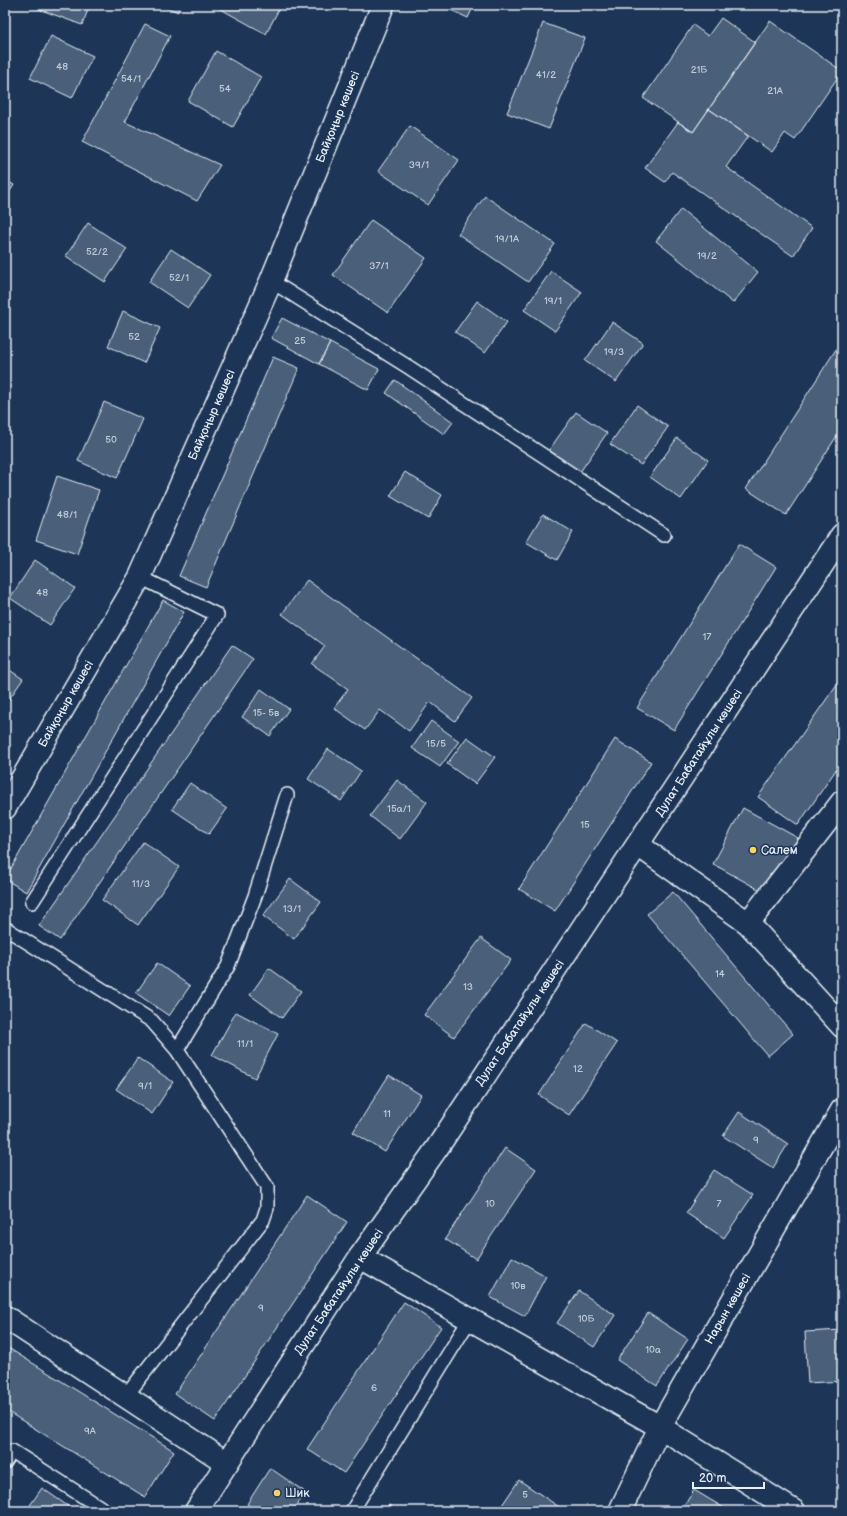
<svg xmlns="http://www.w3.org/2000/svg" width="847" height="1516" font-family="'Balsamiq Sans',sans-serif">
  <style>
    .building { fill: #495e7a; stroke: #e8f1f8 }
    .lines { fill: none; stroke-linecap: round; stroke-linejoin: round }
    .lane-casing { stroke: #e8f1f8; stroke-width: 16 }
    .street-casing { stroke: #e8f1f8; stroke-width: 25 }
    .secondary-casing { stroke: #e8f1f8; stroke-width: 25 }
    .lane { stroke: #1d3557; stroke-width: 13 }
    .street { stroke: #1d3557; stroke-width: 22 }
    .secondary { stroke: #1d3557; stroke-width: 22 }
    .poi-dot { fill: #ffd166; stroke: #1d3557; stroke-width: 1.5 }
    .labels { text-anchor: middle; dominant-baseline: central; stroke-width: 3; stroke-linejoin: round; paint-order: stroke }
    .number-label { font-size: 10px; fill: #c0ccd8 }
    .street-label { font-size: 12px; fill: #e8f1f8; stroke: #1d3557 }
    .poi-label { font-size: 12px; fill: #e8f1f8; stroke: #1d3557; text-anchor: start }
  </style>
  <rect width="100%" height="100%" fill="#1d3557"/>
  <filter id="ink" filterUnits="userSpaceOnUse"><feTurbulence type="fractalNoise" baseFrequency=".025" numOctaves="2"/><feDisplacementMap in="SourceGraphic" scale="8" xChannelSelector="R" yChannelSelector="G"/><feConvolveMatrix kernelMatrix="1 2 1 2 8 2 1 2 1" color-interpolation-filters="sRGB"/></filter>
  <g filter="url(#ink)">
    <path class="building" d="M28,5H90L82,25Z
      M161,5H181L178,12Z
      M218,5H281L266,34L217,7Z
      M440,5H474L468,18Z
      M721,18L755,42L693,132L643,98L693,25L708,36Z
      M770,21L842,71L795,140L785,133L772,152L709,109Z
      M543,23L585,38L549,129L507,113Z
      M145,24L170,36L125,122L220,165L197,201L82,142Z
      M51,36L93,56L72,98L30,78Z
      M216,51L261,77L233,127L188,101Z
      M709,109L748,136L726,167L812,228L793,256L672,172L665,182L645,168L678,122L693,132Z
      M410,126L459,160L428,205L378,171Z
      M5,180L14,185L5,199Z
      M485,196L555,244L528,282L458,234Z
      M681,209L758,272L733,303L656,241Z
      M371,220L426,258L388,313L333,275Z
      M88,223L127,249L105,282L66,256Z
      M171,249L210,275L188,308L149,282Z
      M551,271L582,292L555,331L524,310Z
      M477,301L507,322L485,353L455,332Z
      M123,311L160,328L144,363L108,346Z
      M282,318L330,343L319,364L271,338Z
      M612,322L643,343L616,382L585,361Z
      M842,340V428L786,515L746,489Z
      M330,343L379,369L368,390L319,364Z
      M273,357L299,368L206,587L179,576Z
      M395,380L453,422L444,434L386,393Z
      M104,402L143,419L117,478L78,461Z
      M637,405L668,427L641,465L610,444Z
      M576,412L607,433L580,472L549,450Z
      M677,438L708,460L681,499L650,477Z
      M405,472L442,495L428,519L390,496Z
      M57,476L99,490L77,554L36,540Z
      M543,514L573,532L557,560L526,542Z
      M739,544L776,567L674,730L637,708Z
      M35,560L75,588L50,625L10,598Z
      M307,580L472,698L455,721L430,702L409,731L380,710L365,730L334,708L348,689L312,664L325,646L282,614Z
      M163,600L184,612L26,892L5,879Z
      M232,645L253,659L60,940L39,926Z
      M5,667L23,679L5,705Z
      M842,677V761L798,825L758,797Z
      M261,689L289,709L270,736L242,717Z
      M431,721L459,741L440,767L412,748Z
      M467,737L495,757L475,784L447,764Z
      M615,739L651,762L555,911L519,889Z
      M328,749L361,771L341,801L308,779Z
      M397,780L427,802L400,839L370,816Z
      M190,783L227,809L209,834L172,809Z
      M743,808L798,838L767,894L713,864Z
      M143,842L179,867L138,925L102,900Z
      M290,879L321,902L294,939L263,916Z
      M673,892L793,1034L768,1056L647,914Z
      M481,938L511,960L454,1037L424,1015Z
      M157,963L190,986L169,1016L136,993Z
      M269,968L301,991L282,1018L250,995Z
      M236,1012L278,1034L255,1078L212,1055Z
      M586,1023L617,1043L569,1115L539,1095Z
      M138,1058L173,1082L152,1114L116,1089Z
      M389,1075L421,1095L385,1152L353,1132Z
      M739,1112L788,1144L773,1168L723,1136Z
      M505,1148L536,1169L476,1259L445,1239Z
      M714,1170L753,1195L724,1238L686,1213Z
      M307,1195L347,1222L215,1421L175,1394Z
      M512,1257L546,1276L525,1316L490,1297Z
      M839,1269H842V1381L808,1383L805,1332L842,1330Z
      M579,1291L615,1315L594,1347L557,1323Z
      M404,1302L441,1327L344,1473L307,1449Z
      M648,1313L688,1339L657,1386L617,1360Z
      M5,1346L174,1451L145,1497L5,1410Z
      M270,1468L305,1492L293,1511H258L247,1504Z
      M519,1480L565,1511H498Z
      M42,1488L75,1511H26Z
      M694,1490L729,1511H681Z
      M389,1505L398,1511H385Z"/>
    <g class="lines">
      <g class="lane-casing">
        <path id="lane" d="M271,281L410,368L664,535
          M32,902L217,615L140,577
          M5,928L152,1021L177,1050L267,1187V1208L263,1220L126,1396
          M177,1050L228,966L255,896L287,795
          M5,1462L12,1451L106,1511
          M352,1511L470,1319"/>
      </g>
      <g class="street-casing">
        <path id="street" d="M5,808L140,577L271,281L383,5
          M638,845L748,923L842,1026
          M748,923L842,802
          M360,1257L660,1427L794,1511
          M5,1317L227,1463
          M620,1511L660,1427L842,1110"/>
      </g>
      <g class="secondary-casing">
        <path id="secondary" d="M196,1511L360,1257L437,1148L842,535"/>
      </g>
      <use href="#lane" class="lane"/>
      <use href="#street" class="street"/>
      <use href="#secondary" class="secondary"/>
    </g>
  </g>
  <g class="poi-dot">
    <circle cx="753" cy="850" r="4"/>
    <circle cx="277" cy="1493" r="4"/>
  </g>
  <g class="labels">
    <g class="number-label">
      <text x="62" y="67">48</text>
      <text x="699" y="70">21Б</text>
      <text x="546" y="75">41/2</text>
      <text x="131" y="79">54/1</text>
      <text x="225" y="89">54</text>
      <text x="775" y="91">21А</text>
      <text x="419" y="165">39/1</text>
      <text x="507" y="239">19/1А</text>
      <text x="97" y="252">52/2</text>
      <text x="707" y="256">19/2</text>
      <text x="379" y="266">37/1</text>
      <text x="179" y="278">52/1</text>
      <text x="553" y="301">19/1</text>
      <text x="134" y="337">52</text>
      <text x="300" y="341">25</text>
      <text x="614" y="352">19/3</text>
      <text x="111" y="440">50</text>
      <text x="67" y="515">48/1</text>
      <text x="42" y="593">48</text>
      <text x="707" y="637">17</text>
      <text x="266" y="713">15- 5в</text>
      <text x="436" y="744">15/5</text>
      <text x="399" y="809">15а/1</text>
      <text x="585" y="825">15</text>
      <text x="141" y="884">11/3</text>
      <text x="292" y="909">13/1</text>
      <text x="720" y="974">14</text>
      <text x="468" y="987">13</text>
      <text x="245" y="1044">11/1</text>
      <text x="578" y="1069">12</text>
      <text x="145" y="1086">9/1</text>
      <text x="387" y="1114">11</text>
      <text x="756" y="1140">9</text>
      <text x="490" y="1204">10</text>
      <text x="719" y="1204">7</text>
      <text x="518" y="1286">10в</text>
      <text x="261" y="1308">9</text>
      <text x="586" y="1319">10Б</text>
      <text x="653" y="1350">10а</text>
      <text x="374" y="1388">6</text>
      <text x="90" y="1431">9А</text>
      <text x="525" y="1495">5</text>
    </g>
    <g class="street-label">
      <text transform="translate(338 117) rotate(-68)">Байқоңыр көшесі</text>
      <text transform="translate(212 415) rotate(-66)">Байқоңыр көшесі</text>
      <text transform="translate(66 704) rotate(-60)">Байқоңыр көшесі</text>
      <text transform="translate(699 753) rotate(-57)">Дулат Бабатайұлы көшесі</text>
      <text transform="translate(520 1023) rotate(-56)">Дулат Бабатайұлы көшесі</text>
      <text transform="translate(339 1292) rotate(-56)">Дулат Бабатайұлы көшесі</text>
      <text transform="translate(728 1309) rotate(-60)">Нарын көшесі</text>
    </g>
    <g class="poi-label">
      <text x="761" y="850">Салем</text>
      <text x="285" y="1493">Шик</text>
    </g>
  </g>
  <rect width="847" height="1516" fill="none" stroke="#1d3557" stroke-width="20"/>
  <rect x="10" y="10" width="827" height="1496" fill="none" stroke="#e8f1f8" stroke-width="1.5" filter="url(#ink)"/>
  <path d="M693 1482v6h71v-6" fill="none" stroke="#e8f1f8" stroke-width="2"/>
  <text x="699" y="1482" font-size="12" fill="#e8f1f8" stroke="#1d3557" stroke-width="3" paint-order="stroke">20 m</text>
</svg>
